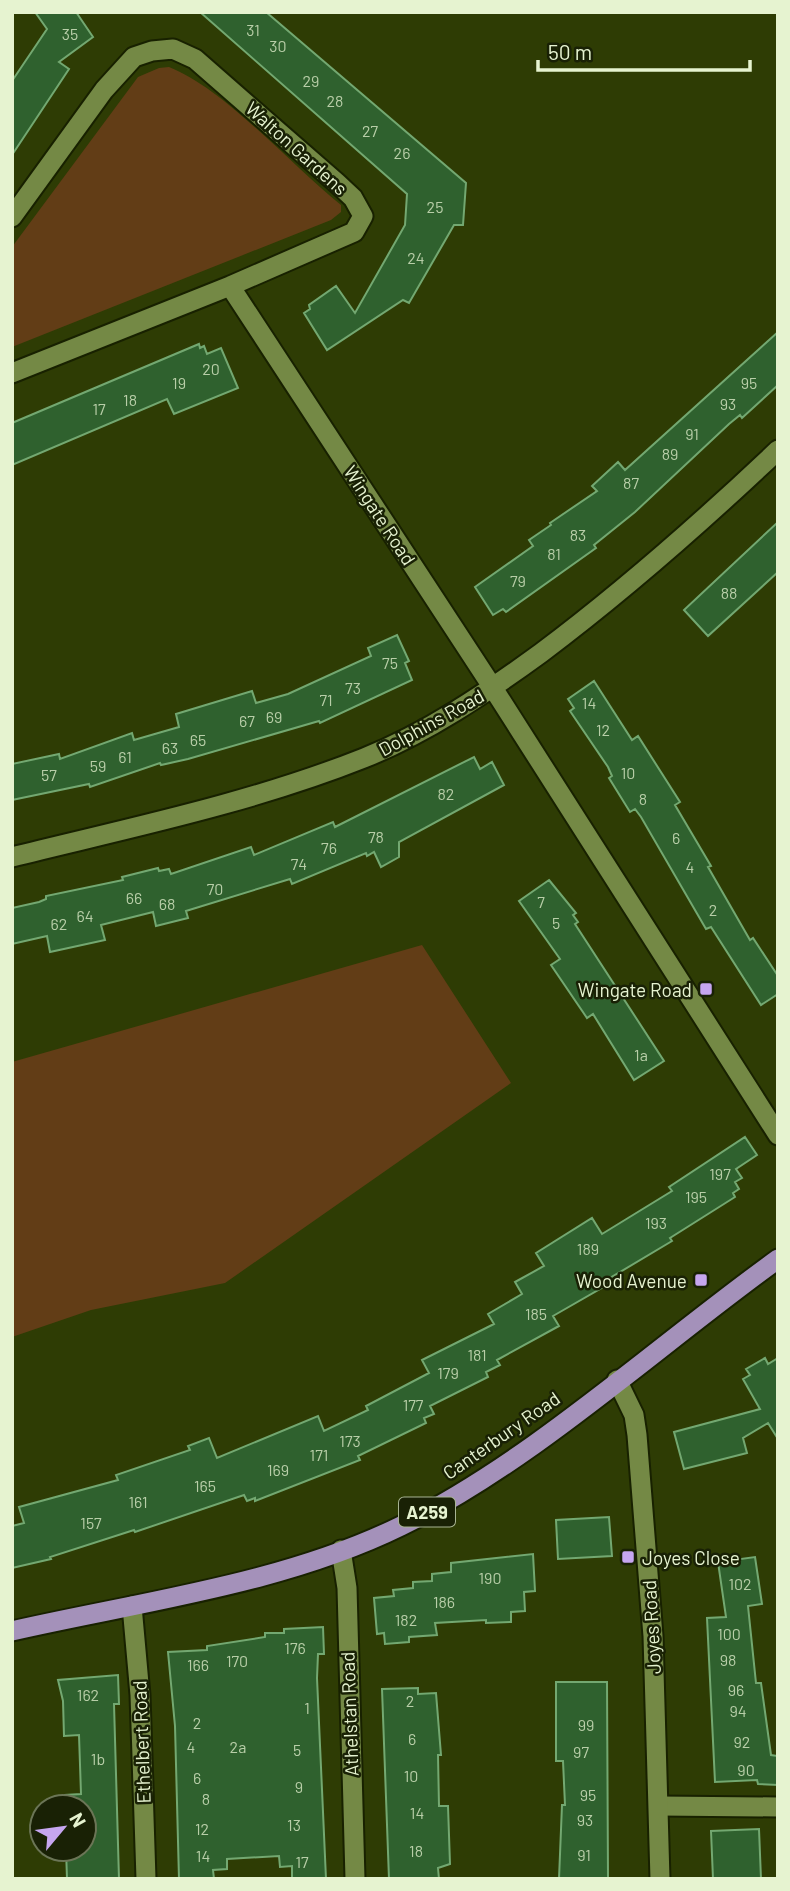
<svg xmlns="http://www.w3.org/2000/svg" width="790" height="1891" font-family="Barlow,sans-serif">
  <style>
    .green { fill: #623d16 }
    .building { fill: #2f612e; stroke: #73a871; stroke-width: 2 }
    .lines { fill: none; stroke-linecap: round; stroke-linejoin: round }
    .minor-casing { stroke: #182100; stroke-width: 23 }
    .tertiary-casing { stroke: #182100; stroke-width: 23 }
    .trunk-casing { stroke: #182100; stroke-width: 23 }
    .minor { stroke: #748945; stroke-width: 19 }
    .tertiary { stroke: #748945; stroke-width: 19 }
    .trunk { stroke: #a491ba; stroke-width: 19 }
    .poi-dot { fill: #c6a6f0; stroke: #192105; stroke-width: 2.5 }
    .labels { text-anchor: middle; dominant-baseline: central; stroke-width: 5; stroke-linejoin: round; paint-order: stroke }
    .number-label { font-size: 16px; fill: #b8cea8 }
    .shield { fill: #192105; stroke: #a8b493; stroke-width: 2 }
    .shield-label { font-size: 18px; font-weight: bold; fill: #e6f3d0 }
    .street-label { font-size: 19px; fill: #e6f3d0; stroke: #192105 }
    .poi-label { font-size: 19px; fill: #e6f3d0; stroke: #192105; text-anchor: end }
  </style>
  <rect width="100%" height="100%" fill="#2e3c04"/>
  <path class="green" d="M169,67C225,89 291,165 341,205V212L331,220L12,347V247L138,77L159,68Z
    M422,945L511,1083L225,1283L91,1310L12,1337V1062Z"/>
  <path class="building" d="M35,12H76L93,37L59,62L69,69L12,155V81L47,29Z
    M200,12H266L466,183L463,225H454L409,303L403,300L327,350L304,313L310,309L309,305L336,286L355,313L405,225L407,194Z
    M778,332V385L742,418L740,415L729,424L635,512L594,545L596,548L506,612L503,609L493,615L475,587L533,546L529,540L551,525L550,523L597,491L592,486L618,462L625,470Z
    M199,344L200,348L204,346L207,354L221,348L238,388L174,414L167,399L12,465V423Z
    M778,522V572L708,636L684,610Z
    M397,635L409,661L405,663L412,680L320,723L319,721L188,759L161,765L160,763L90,787L89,784L12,800V764L59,754L60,759L132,733L134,740L179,727L176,714L252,691L256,703L288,694L371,656L368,648Z
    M594,681L632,740L638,736L680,802L675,805L711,866L708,867L750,940L753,938L778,976V994L761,1005L711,927L706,929L641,817L635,809L630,812L609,778L612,776L608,767L570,711L574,708L568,699Z
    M474,757L480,769L492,762L504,785L399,842V857L381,867L374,852L367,856L366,853L292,884L290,879L186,911L188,918L156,926L153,912L101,925L105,940L50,952L47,936L12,944V908L39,902L46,899V896L123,880L122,877L158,868L159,871L169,869L171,874L251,847L254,855L333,822L335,827Z
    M549,880L576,913L573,915L578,922L575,924L664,1061L634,1080L593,1014L587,1018L551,965L560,959L519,901Z
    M745,1137L757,1155L736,1169L742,1178L735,1182L739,1189L733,1193L735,1197L670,1238L672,1241L610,1278L612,1282L553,1316L559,1326L497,1360L500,1365L486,1372L488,1377L430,1406L434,1414L424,1418L426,1423L358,1456L360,1460L255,1501V1498L247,1501L244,1495L135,1532L134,1530L50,1557L51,1559L12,1568V1526L24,1523L19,1507L118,1480L116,1475L190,1450L188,1446L209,1438L217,1458L318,1416L324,1431L368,1410L366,1406L429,1373L422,1360L494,1324L488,1314L522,1294L515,1282L544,1266L536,1253L592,1218L602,1234L672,1191L669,1187Z
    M765,1358L768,1364L778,1358V1439L768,1423L743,1438L747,1453L684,1469L674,1432L760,1409L743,1379L750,1375L746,1369Z
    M609,1517L612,1556L558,1559L556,1520Z
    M533,1554L535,1591L524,1592L525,1611L511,1612V1622L486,1623V1620L435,1623L437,1635L409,1637V1642L385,1644L384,1633L377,1634L374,1598L394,1596L393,1590L413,1588V1582L432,1581V1574L451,1572V1563Z
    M755,1557L762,1604L748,1606L756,1683H761L771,1755L778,1756V1785L758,1784L757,1780L715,1782L707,1618L726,1617L718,1562Z
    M323,1627L324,1654H318L317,1678L326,1879H292V1866L280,1867L279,1856L227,1859V1869L213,1870L214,1879H179L175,1726L168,1652L207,1650V1646L265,1637V1633H284V1629Z
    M118,1675L119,1704H114L119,1879H67L66,1849H84V1807H65V1795L81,1794L79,1735L64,1736L63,1701L58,1680Z
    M556,1682H607L608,1879H559L562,1805H565L563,1761H556Z
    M418,1688V1694L436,1693L441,1755H438L439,1806H448L450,1864L438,1868L439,1879H389L382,1689Z
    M759,1829L761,1879H713L711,1831Z"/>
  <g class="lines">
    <g class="minor-casing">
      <path id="minor" d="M12,217L104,90L134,57L152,51L173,49L195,59L337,183L353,198L363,216L354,232L230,286L12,373
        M230,286L493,688L778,1135
        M12,857C129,828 251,803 364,758C427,733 486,693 541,653C625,590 702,522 778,450
        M341,1550L347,1588L355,1879
        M132,1606L140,1695L146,1879
        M659,1806L778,1807"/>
    </g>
    <g class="tertiary-casing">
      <path id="tertiary" d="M617,1380L634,1415L637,1435L653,1636L660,1879"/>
    </g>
    <g class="trunk-casing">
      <path id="trunk" d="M12,1631C139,1602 283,1584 401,1526C533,1461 657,1346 778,1259"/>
    </g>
    <use href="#minor" class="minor"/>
    <use href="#tertiary" class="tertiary"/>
    <use href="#trunk" class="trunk"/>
  </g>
  <g class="poi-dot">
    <rect x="699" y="982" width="14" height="14" rx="3.5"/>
    <rect x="694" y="1273" width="14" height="14" rx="3.5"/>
    <rect x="621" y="1550" width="14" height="14" rx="3.5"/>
  </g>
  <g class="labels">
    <g class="number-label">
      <text x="253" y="29">31</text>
      <text x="70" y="33">35</text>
      <text x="278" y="45">30</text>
      <text x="311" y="80">29</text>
      <text x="335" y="100">28</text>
      <text x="370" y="130">27</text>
      <text x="402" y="152">26</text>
      <text x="435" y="206">25</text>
      <text x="416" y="257">24</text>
      <text x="211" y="368">20</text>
      <text x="179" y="382">19</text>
      <text x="749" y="382">95</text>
      <text x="130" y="399">18</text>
      <text x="728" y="403">93</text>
      <text x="99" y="408">17</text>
      <text x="692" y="433">91</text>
      <text x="670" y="453">89</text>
      <text x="631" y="482">87</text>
      <text x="578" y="534">83</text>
      <text x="554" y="553">81</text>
      <text x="518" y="580">79</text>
      <text x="729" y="592">88</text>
      <text x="390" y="662">75</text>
      <text x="353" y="687">73</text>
      <text x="326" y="699">71</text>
      <text x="589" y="702">14</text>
      <text x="274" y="716">69</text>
      <text x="247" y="720">67</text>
      <text x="603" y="729">12</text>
      <text x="198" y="739">65</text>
      <text x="170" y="747">63</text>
      <text x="125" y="756">61</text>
      <text x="98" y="765">59</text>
      <text x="628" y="772">10</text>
      <text x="49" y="774">57</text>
      <text x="446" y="793">82</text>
      <text x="643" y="798">8</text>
      <text x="376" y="836">78</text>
      <text x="676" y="837">6</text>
      <text x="329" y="847">76</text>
      <text x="299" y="863">74</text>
      <text x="690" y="866">4</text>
      <text x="215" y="888">70</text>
      <text x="134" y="897">66</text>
      <text x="541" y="901">7</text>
      <text x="167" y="903">68</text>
      <text x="713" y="909">2</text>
      <text x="85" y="915">64</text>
      <text x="556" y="922">5</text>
      <text x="59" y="923">62</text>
      <text x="641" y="1054">1a</text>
      <text x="720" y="1173">197</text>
      <text x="696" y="1196">195</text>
      <text x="656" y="1222">193</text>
      <text x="588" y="1248">189</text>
      <text x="536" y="1313">185</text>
      <text x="477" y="1354">181</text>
      <text x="448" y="1372">179</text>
      <text x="413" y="1404">177</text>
      <text x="350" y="1440">173</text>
      <text x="319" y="1454">171</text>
      <text x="278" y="1469">169</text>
      <text x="205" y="1485">165</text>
      <text x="138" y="1501">161</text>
      <text x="91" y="1522">157</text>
      <text x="490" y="1577">190</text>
      <text x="740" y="1583">102</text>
      <text x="444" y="1601">186</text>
      <text x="406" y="1619">182</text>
      <text x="729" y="1633">100</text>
      <text x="295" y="1647">176</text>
      <text x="728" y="1659">98</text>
      <text x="237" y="1660">170</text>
      <text x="198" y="1664">166</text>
      <text x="736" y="1689">96</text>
      <text x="88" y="1694">162</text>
      <text x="410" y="1700">2</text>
      <text x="307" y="1707">1</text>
      <text x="738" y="1710">94</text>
      <text x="197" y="1722">2</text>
      <text x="586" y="1724">99</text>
      <text x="412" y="1738">6</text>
      <text x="742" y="1741">92</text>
      <text x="191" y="1746">4</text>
      <text x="238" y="1746">2a</text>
      <text x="297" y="1749">5</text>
      <text x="581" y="1751">97</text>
      <text x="98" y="1758">1b</text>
      <text x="746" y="1769">90</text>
      <text x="411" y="1775">10</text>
      <text x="197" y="1777">6</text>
      <text x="299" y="1786">9</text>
      <text x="588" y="1794">95</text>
      <text x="206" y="1798">8</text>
      <text x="417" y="1812">14</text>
      <text x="585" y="1819">93</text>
      <text x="294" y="1824">13</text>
      <text x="202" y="1828">12</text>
      <text x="416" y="1850">18</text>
      <text x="584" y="1854">91</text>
      <text x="203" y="1855">14</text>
      <text x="302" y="1861">17</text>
    </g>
    <rect class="shield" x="399" y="1497.5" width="56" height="29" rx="5"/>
    <g class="shield-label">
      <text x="427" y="1512">A259</text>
    </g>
    <g class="street-label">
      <text transform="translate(297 148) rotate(42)">Walton Gardens</text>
      <text transform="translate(380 515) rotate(57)">Wingate Road</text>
      <text transform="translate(431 722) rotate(-29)">Dolphins Road</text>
      <text transform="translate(501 1435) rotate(-35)">Canterbury Road</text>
      <text transform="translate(651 1627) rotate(-93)">Joyes Road</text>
      <text transform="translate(349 1714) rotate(-92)">Athelstan Road</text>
      <text transform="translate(141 1742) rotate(-92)">Ethelbert Road</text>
    </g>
    <g class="poi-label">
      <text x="692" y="989">Wingate Road</text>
      <text x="687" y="1280">Wood Avenue</text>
      <text x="642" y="1557" text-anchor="start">Joyes Close</text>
    </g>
  </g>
  <rect width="790" height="1891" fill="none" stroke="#e6f3d0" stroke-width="28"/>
  <g transform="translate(63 1828) rotate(61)"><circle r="33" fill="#192105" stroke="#6b7556" stroke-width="2"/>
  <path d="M0-5L12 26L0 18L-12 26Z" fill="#c6a6f0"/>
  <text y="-10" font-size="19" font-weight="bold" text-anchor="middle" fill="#e6f3d0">N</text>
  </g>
  <path d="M538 60v10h212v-10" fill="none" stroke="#e6f3d0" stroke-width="3.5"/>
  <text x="548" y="60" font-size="21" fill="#e6f3d0" stroke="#192105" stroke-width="5" paint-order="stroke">50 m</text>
</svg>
